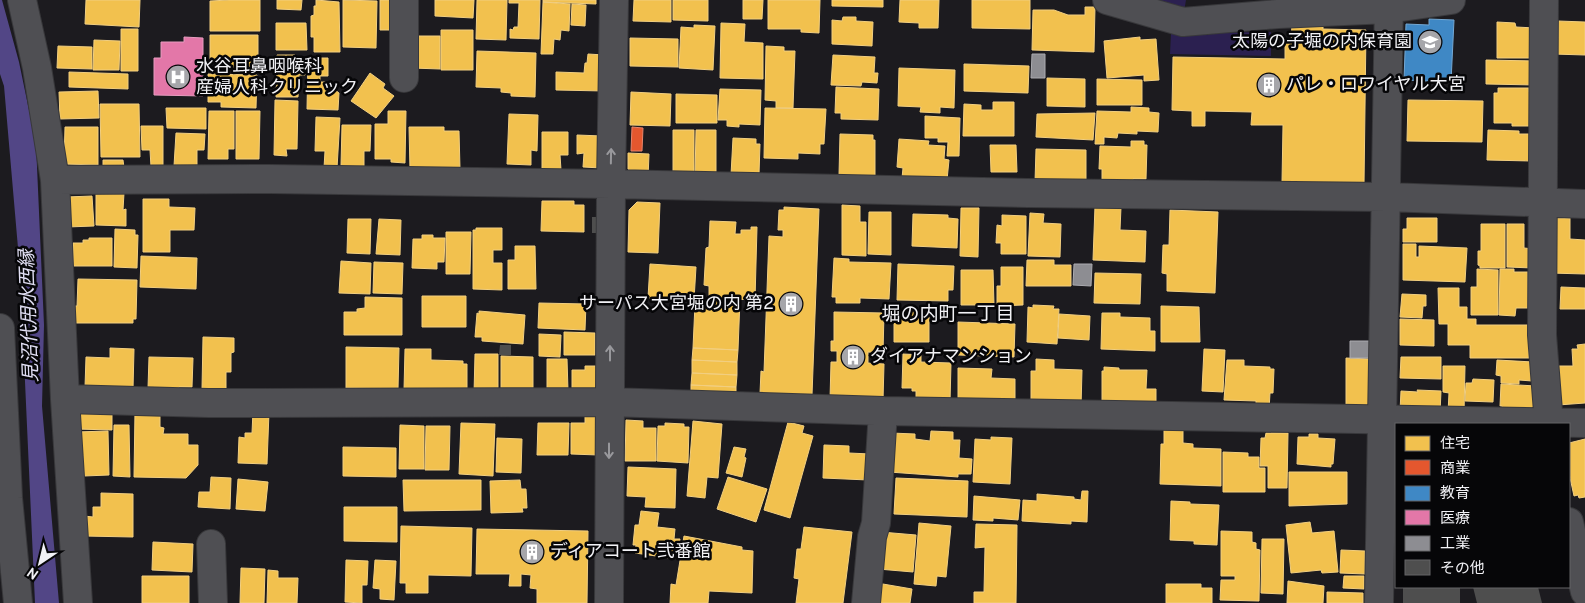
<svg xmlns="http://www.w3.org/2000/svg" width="1585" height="603" font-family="Overpass,'Noto Sans JP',sans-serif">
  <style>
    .green { fill: #2b2050 }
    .water { fill: #524686 }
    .homes { fill: #f2c14e; stroke: #f2cf80 }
    .shops { fill: #e4572e; stroke: #e8856a }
    .schools { fill: #3f88c5; stroke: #74a8d3 }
    .health { fill: #e377a8; stroke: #e79cbf }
    .industry { fill: #8d8d92; stroke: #ababb0 }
    .building { fill: #4e4e4e }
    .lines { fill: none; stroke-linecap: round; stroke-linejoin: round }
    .minor-casing { stroke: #38383b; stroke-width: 30 }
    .minor { stroke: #4f4f53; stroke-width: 28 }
    .oneway { stroke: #98989c }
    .labels { text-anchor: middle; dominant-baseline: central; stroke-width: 5; stroke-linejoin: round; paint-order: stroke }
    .poi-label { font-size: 18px; fill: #f1f1f5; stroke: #060608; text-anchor: start }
    .neighbourhood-label { font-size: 19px; fill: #f1f1f5; stroke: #060608 }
    .water-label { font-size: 19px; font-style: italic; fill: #e1dff4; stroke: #060608 }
  </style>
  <rect width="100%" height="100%" fill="#1c1b1f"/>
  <path class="green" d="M1145,0H1186L1184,12Z
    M1271,32V56L1170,54L1171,33Z"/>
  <path class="water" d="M0,0H2L19,62L36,144L44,325L42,406L59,603H35L20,271L4,86L0,74Z"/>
  <path class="homes" d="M86,0H140L139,27L85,24Z
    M229,0H260V31H210V1Z
    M277,0H302L301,10L277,9Z
    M316,0L339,2L340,52H314V37H311V16L314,15V6H316Z
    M343,0L377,1L376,48L343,47Z
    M380,0H397V30H380Z
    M435,0H474L473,18L435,16Z
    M477,0H507L506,40L476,39Z
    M509,0H540L539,39L510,38V29L513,30L514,27H518L519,3H509Z
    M543,0H596V4L543,2Z
    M634,0H671V22L633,21Z
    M673,0H708V21L673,20Z
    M743,0H763L762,19H743Z
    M768,0H820L819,33L801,32V29H768Z
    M832,0H883V7L832,6Z
    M900,0H939L938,28H919V23L899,22Z
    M972,0H1030V29L972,28Z
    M543,2L570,4L569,31L561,30L560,40L554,39L553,54H541Z
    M572,4L586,5L585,26L571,25Z
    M1085,7H1095L1094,52L1032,50L1033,10H1054L1068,15H1085Z
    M843,17H856V21L873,22L872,46L832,44V20L842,21Z
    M1558,21L1585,22V55L1553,54V38H1558Z
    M1497,22L1515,23L1516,27L1535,28V58H1497Z
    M276,23H306L307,50H276Z
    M721,23L745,24L744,42L763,43V79L720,78Z
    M1292,24L1323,25V29L1366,30L1364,184L1282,182L1283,125H1251L1252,112L1205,111V126H1192V111L1172,110L1173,57L1285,59V43H1291Z
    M694,25L715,26L713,70L679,68L681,27L694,28Z
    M121,29H138V71H121Z
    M441,30H473V70H441Z
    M210,35H258V58H263V67H225V63L210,62Z
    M413,36H440V69L412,68Z
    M1140,37V40L1156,39L1159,80L1144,81V75L1107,78L1104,41Z
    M630,38L678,39V67L630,66Z
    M94,40L120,41L119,70H93Z
    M58,46L92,47V69L57,68Z
    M766,46L784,47V51H795L793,108H776V101L765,100Z
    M477,51L536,53L535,97L511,96V93L501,92V88L476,87Z
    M588,54L604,55V91L556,90V72L584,73L585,63H587Z
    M277,55H295V59H305V75H299L298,97H276Z
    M833,55L875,57L874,73H878L877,83L862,82L861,86L831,85Z
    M308,58H328V76H320V82H325L339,93L338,110L307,109Z
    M1486,60L1535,61V85L1486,84Z
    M964,64L1029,66L1028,93L964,91Z
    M899,68L955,70L954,108L940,107V113L920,112L921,107L898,106Z
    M69,72L128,74V89L69,87Z
    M370,73L385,84L383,88L394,96L376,118L351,101Z
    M208,74L257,75L256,108L221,107V102H208Z
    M1047,78L1085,79V107L1047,106Z
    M1097,79L1142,80V105H1097Z
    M836,87L879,89L878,120L841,119V113H835Z
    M1498,88H1529V92H1532V126H1512V123H1494V93H1498Z
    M720,89L761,90L760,125L739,124V127L727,126V120H718Z
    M98,91L99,118L60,119L59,92Z
    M631,92L671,94L670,126L630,125Z
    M676,94L717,95V123H676Z
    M275,100L298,101L297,149H286L287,156L274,155Z
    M1408,100L1483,101L1482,142L1407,141Z
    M993,102H1014V136H963L964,104L981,105V110H993Z
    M100,104H139L140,157H101Z
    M1131,107L1149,108V112L1159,113L1158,132L1137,131V134L1118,133L1117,138L1104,137V144H1095L1097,111L1131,112Z
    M166,108H206V129L167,128Z
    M765,108L826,109L824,144H820V154L798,153V159L764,158Z
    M209,111H234V149H228V159H208Z
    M236,111H260L259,159H236Z
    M388,111H406L405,163L391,162V159H375V124H388Z
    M1095,113L1093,140L1036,137L1037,114Z
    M509,114L538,115L537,151L531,150V165L507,164Z
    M925,116L960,118L959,156H947L948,142H938V138H925Z
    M316,117L340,118L337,168H324L325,151H315Z
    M342,125H371L370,151H364V171L356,167L341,166Z
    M141,126H163V167H151L150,150H142Z
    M65,127H98V165L64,164Z
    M409,127H444V131H459L460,169L410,170Z
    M673,130H694V177L673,176Z
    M696,130H716V177H695Z
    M1488,130L1519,131V134H1532L1531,161L1487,160Z
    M542,132H568V155H560L561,170H542Z
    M176,133L205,134L204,150H197V167L174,166Z
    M840,134L873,135V140H875V176L839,175Z
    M577,135L602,136L601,168L583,167L584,153L577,154Z
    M733,138L756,139V144H760L759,174L731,175Z
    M899,139L929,141L928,145L945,146L944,159L949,160L947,180L902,178L903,168L897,167Z
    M1131,141H1144V145H1147L1146,179H1133L1132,185L1102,181V169H1099L1100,146L1131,147Z
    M990,145H1016L1017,172H991Z
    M1036,149L1086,150V183L1035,182Z
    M628,153L649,154L648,178H639L628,169Z
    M103,160H123L124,168H103Z
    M96,193H124L123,210L126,209V226L96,225Z
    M92,196L94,226L67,227L66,197Z
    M143,199H169V207L195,208L194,230H170V252H143Z
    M542,201H574V205H584V232L541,231Z
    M637,202L660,203L658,253L628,252L629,210Z
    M842,205L860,206V222H866V256L842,255Z
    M1095,206L1121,207L1120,230L1146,231L1145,262L1093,260Z
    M784,207L819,209L812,395L760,393L761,371L764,372L769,236L783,237V230H778L779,210H784Z
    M961,208H979L978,257L960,256Z
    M1170,210L1218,212L1215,293L1167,291V274L1162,273L1163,245H1169Z
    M869,212H891V255L868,254Z
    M1030,213L1044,214L1043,223L1061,224L1060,257L1028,256Z
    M913,214L948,215V218L958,219L957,248L912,246Z
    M1002,215L1026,216V254H1001V243H996L997,225L1002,226Z
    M1407,218H1437V242H1403V229H1407Z
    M1552,218H1570V239L1585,240V274L1550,273Z
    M348,219H371L370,254L347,253Z
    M379,219L401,220L400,255L376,254Z
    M710,221L736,222L735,234H741V230H751V227H757L755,300L709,298V286L704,285L706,248L709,247Z
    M1481,224H1505V268H1480V266L1478,265V251H1481Z
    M1507,224H1524V248L1534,249L1533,268L1507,267Z
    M476,228H502V250H493V263H502V290L473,289V230H476Z
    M115,229L135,230V235H138L137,268L114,267Z
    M446,232H471L470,274H446Z
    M422,235H433V238H445L444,262H437V269L412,268L413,239H422Z
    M89,238H112V266H73V243H83V240H89Z
    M1403,244H1416V257H1419V246L1467,248L1465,282L1403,280Z
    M515,246H535L536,289H508V260H515Z
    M141,256L197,258L196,289L140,287Z
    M834,258L849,259V262L891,263L889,299L860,298V303H836V297H832Z
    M1027,260H1054V265H1071V286H1026Z
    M341,261L371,263L370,294L339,293Z
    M374,262L403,263L402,294L373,293Z
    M650,264L696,267L694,300L648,298Z
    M898,264L954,266L953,290H948V301L897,300Z
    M1001,267H1023V305L997,306V286H1001Z
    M1477,269L1498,270V315H1471V287H1477Z
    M1500,269H1514V272H1528V308H1516L1515,316L1499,315Z
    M961,270H993L994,305H961Z
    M1095,273L1141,274L1140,304L1094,303Z
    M78,279L137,280L136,319H133V323H73V306H77Z
    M1561,287L1585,288V309H1560Z
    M1438,288H1459V307H1467V319H1476V325H1529V358H1470V345H1448V324H1439Z
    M1402,294L1426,295V306H1423L1422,318L1400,317Z
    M422,296H466V327H422Z
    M365,297L402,298V335H344V312H357V309L365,308Z
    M709,298L740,299L738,350L693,348L695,304L709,305Z
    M539,303L586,304L585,330L538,328Z
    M1033,305L1054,306L1053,309H1059L1057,344L1027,342L1028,307L1033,308Z
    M1161,306L1199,307L1200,342H1161Z
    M929,309V342H894V310Z
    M479,311L525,315L523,344L482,341V337H475L477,313L479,314Z
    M834,312L884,313L883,353L868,352V363L884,364L883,400L830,399L831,362H837V351H831V341H834Z
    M1102,313H1120V317L1150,318V331H1155V351L1101,349Z
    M1059,314L1090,316L1089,340L1058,338Z
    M1400,319L1434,320V346L1400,345Z
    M958,322L1015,324L1014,357L958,355Z
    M564,332L595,333V355H564Z
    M539,334L561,335L560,357L539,356Z
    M203,337L234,338V352L231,353V372H226V389H202Z
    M1585,344V403L1558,405L1556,366H1573L1572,349H1578L1577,345Z
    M346,347L399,348L398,389L346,388Z
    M110,348L134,349L133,389L85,387L86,357L110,358Z
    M693,348L738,350L737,362L692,360Z
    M405,349H431V360L463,361V364H467V397L404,390Z
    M1204,349L1225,350L1223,392L1202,391Z
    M475,354H498V395L474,394Z
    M903,354L921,355V362L951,363L950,402L916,401V391H912V388H902Z
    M501,356L533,357V390L501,389Z
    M149,357L193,358L192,387H179L178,389L148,388Z
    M1401,357H1441V379L1400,378Z
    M1346,358L1370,359L1369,410H1346Z
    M547,359H567L568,391H547Z
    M1036,359L1054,360V369L1082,370L1081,407L1031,401V371H1036Z
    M692,360L737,362V375L692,373Z
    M1227,360H1244V366L1270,367V369H1274L1273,393H1270L1269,410L1256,409V401L1224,400Z
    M1497,360L1533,362L1532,381L1519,380V384L1501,383V376L1496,375Z
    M585,366H600V398L572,397V370H585Z
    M1443,366H1465L1464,413H1448L1449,393L1443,392Z
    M1104,367L1119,368V370H1147L1146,389H1156V408L1102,402V371H1104Z
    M958,368L992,369L991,378L1015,379V402L958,404Z
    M692,373L737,375L736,387L691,385Z
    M1473,379L1494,380L1493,402L1465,401L1466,383H1472Z
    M1501,384L1536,386V416L1502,415V406H1500Z
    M691,385L736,387V400L691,398Z
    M1417,390L1441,391L1440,413L1400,411L1401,391L1418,392Z
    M76,409L112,410V430L76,429Z
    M135,411H160V427L164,428L163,434H188V445H198V465L186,478L134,477Z
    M253,411L269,412L267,464L238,463L239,437L245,438V433H252Z
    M585,416H599L598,455L571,454V423H585Z
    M626,420L643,421V428H656V461H625Z
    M693,421L722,424L718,478L707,477L705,498L687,496Z
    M788,422L804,426L802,433L813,436L790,518L764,510Z
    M461,423L495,424L493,476L459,474Z
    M538,423H569L568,455H537Z
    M665,423L684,424V427H689L688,463L657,461L658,426H665Z
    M114,425H129L130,477L113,476Z
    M400,425L424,426V469H399Z
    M1164,425L1183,426V443L1193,444V448L1221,449V486L1160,484L1161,444H1164Z
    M426,426H450L449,470H425Z
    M108,431L109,475L84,476L83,455H77L76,432Z
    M931,431L953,432V440H960L959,458L972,459L971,474H958V477L889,472L891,433L915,434V439L930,441Z
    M1266,433H1288L1287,488H1268V466H1260L1261,438H1265Z
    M1309,434H1318V438L1335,439L1333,464H1331V467L1297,464L1298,437H1309Z
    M991,437L1012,438L1010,484L973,482L975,439L991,440Z
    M497,438L522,439L521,473L496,472Z
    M1585,439V497L1579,498L1578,495L1574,496L1569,473V443Z
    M824,445L849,446V453L870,454L868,480L823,478Z
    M343,447L396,448V477L343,476Z
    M734,447L746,449L744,457L746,458L742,477L726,473Z
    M1223,452L1248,453V457H1259V468H1265V492H1223Z
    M628,467L676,469L675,508L645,507L646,497L627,496Z
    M1289,472H1347V504L1289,506Z
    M211,477L231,478L230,509L198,507L199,492H210Z
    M728,477L767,489L756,522L717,509Z
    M896,478L968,481L967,517L894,514Z
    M238,479L268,482L265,511L236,509Z
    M403,480H481V510L404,511Z
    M520,480L521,489H526L527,508H522L523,512L491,513L490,481Z
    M1082,491H1088L1087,522L1071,521V524L1022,521L1023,500L1037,501V494L1074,497V499L1081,500Z
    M101,493L133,494V537L84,536V516L93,517V507H101Z
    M974,496L1020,500L1018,520L993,518V521L973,520Z
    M1171,501L1190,502V504L1219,505L1217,545L1194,544V541L1170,540Z
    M344,507H397V542L344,541Z
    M641,511L659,513L657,527L675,529L674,539H680L678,553L671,552L670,558L635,553L636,545H633L635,525H639Z
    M1310,522L1312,533L1334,531L1338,572L1322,573L1321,570L1291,573L1286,525Z
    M919,523L951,526L946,577L937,576L936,586L914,584Z
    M976,524L1017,525L1016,603H974V592H984L985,547L975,548Z
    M401,526L472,528L471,576L428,575V593H406V583H400Z
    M804,527L852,532L843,603H796L799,579L794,578L797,549H801Z
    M477,529L588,531L587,603H537V589L530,588L531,575L521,574V586H509L510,574H476Z
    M1221,531L1252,532V542L1256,543V549L1260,550L1259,601L1220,600L1221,580H1235V576H1221Z
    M881,532L916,535L913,572L878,569Z
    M684,536L742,547V550L753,551L752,593L709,591L708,603H670L671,584L676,585Z
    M1262,539H1284L1283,594L1261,593Z
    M153,542L193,544L192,572L152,570Z
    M1341,550L1365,551V574L1340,573Z
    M346,560L368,561L367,585H362V603L345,602Z
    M375,560L396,561L394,600L380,599V589L373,588Z
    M241,568L265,569L264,603H240Z
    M268,570L278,571V578H298L297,603H267Z
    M142,576H189V603H142Z
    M1344,576H1364V589L1343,588Z
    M1288,581L1324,586L1323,603H1287Z
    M877,583L912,589L910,603H874Z
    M1166,584H1201V588H1212V603H1166Z
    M1327,592L1363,593V603H1327Z"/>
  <path class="shops" d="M632,127L643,128L642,151H631Z"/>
  <path class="schools" d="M1429,19L1454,20L1451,82L1404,80L1406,24L1429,25Z"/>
  <path class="health" d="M184,37L203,38V96L154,95V58H161V42H184Z"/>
  <path class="industry" d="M1032,54H1045V78H1031Z
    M1074,264H1092L1091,286L1073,285Z
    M1350,341H1370L1369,358H1350Z"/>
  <path class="building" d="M592,217H603V233H592Z
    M500,345H511V355H499Z
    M1403,587L1460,588V603H1403Z
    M1473,587H1538L1542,603H1477Z"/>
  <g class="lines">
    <g class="minor-casing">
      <path id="minor" d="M22,0L37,68L55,180L65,399L78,603
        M404,0V78
        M1107,0L1183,22L1278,14L1388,9L1451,0
        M1544,0L1542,335L1549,424
        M55,180L270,179L611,184L1028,193L1386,197L1585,204
        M0,328L8,498L18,603
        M65,399L208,403L609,402L883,411L1585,423
        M1569,522L1585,592
        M211,544L213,603
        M609,603L611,184L614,0
        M866,603L872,537L876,523L883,411
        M1379,603L1389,0"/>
    </g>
    <use href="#minor" class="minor"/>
  </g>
  <defs><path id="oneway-shaft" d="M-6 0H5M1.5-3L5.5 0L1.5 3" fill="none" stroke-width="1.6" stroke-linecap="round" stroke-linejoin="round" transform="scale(1.25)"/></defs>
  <g class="oneway">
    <use href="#oneway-shaft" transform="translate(611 156) rotate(-89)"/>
    <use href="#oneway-shaft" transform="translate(610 353) rotate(-90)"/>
    <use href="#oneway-shaft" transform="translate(609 451) rotate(90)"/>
  </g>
  <defs>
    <g id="school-disc" transform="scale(1.25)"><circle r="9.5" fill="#a6a6aa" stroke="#060608"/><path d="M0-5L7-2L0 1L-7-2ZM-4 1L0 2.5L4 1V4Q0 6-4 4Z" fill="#fff"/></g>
    <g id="hospital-disc" transform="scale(1.25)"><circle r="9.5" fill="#a6a6aa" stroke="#060608"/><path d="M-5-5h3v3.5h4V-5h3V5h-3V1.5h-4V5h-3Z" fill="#fff"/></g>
    <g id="building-disc" transform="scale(1.25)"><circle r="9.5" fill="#a6a6aa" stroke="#060608"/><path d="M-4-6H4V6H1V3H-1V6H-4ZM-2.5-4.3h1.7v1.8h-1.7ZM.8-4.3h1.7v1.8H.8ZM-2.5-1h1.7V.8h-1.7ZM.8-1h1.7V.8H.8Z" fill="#fff"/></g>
  </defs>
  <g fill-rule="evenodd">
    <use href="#school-disc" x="1430" y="42"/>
    <use href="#hospital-disc" x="178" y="77"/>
    <use href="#building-disc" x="1269" y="85"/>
    <use href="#building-disc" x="791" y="304"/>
    <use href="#building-disc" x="853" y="357"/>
    <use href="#building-disc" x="532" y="552"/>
  </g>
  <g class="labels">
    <g class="poi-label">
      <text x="1412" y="42" text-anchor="end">太陽の子堀の内保育園</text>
      <text x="196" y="67">水谷耳鼻咽喉科<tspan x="196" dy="21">産婦人科クリニック</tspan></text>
      <text x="1286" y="85">パレ・ロワイヤル大宮</text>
      <text x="774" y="304" text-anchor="end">サーパス大宮堀の内 第2</text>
      <text x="870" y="357">ダイアナマンション</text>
      <text x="550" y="552">ディアコート弐番館</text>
    </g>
    <g class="neighbourhood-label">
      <text x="948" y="315">堀の内町一丁目</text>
    </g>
    <g class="water-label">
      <text transform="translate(30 316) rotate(-92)">見沼代用水西縁</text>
    </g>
  </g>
  <rect x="1395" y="423" width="175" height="165" fill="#060608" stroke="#646467"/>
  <rect x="1405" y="436" width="25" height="15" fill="#f2c14e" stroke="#646467"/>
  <text x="1440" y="448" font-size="15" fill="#f1f1f5">住宅</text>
  <rect x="1405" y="460" width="25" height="15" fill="#e4572e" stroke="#646467"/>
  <text x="1440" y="473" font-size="15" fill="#f1f1f5">商業</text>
  <rect x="1405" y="486" width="25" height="15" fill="#3f88c5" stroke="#646467"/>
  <text x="1440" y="498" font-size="15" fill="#f1f1f5">教育</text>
  <rect x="1405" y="510" width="25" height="15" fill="#e377a8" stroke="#646467"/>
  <text x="1440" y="523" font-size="15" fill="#f1f1f5">医療</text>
  <rect x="1405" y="536" width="25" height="15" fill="#8d8d92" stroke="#646467"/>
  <text x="1440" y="548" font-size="15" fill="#f1f1f5">工業</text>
  <rect x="1405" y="560" width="25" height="15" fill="#4e4e4e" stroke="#646467"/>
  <text x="1440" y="573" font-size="15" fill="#f1f1f5">その他</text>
  <g transform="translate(40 563) rotate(215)" stroke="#060608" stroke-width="4" paint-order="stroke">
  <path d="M0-4L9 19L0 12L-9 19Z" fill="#f1f1f5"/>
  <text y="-8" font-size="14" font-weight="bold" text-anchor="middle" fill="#f1f1f5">N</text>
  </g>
</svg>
